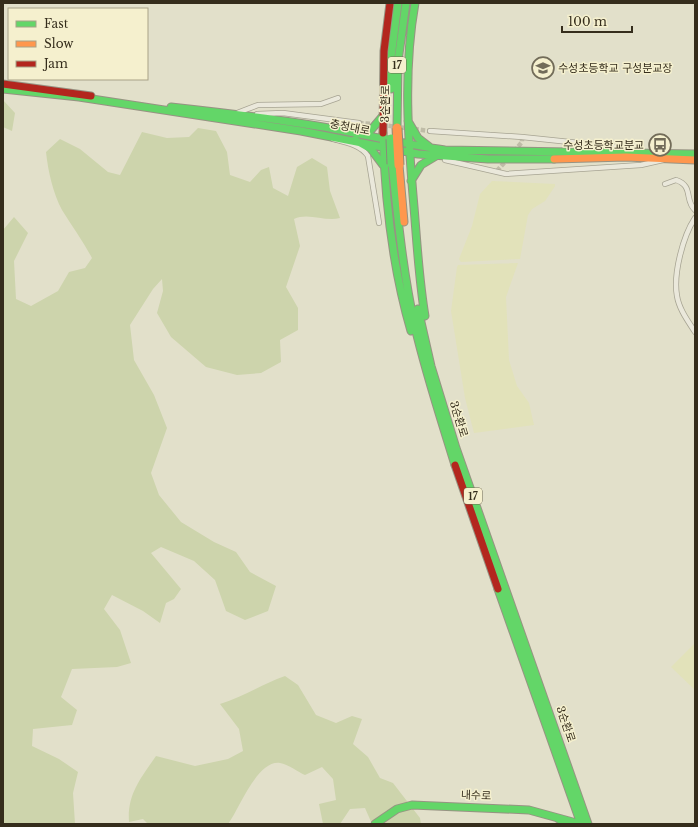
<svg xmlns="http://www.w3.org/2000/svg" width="698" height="827" font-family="'Libre Baskerville','Noto Sans KR',serif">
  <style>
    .farmland { fill: #e2e2ba }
    .green { fill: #cdd4ac }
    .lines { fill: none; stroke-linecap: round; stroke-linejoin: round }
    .street-tunnel { stroke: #bfbca7; stroke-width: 4.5; stroke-dasharray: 4.5 2; stroke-linecap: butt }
    .street-casing { stroke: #a7a493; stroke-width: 6 }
    .fast-casing { stroke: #979383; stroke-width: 9 }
    .slow-casing { stroke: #979383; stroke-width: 9 }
    .jam-casing { stroke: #979383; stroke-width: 9 }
    .street { stroke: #eae8db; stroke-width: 4.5 }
    .fast { stroke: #63d668; stroke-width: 7 }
    .slow { stroke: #ff974d; stroke-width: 7 }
    .jam { stroke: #b3261e; stroke-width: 7 }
    .fast-bridge-casing { stroke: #8c897a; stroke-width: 11; stroke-linecap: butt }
    .slow-bridge-casing { stroke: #8c897a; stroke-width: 11; stroke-linecap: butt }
    .fast-bridge { stroke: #63d668; stroke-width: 9 }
    .slow-bridge { stroke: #ff974d; stroke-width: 9 }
    .labels { text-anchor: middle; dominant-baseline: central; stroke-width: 3; stroke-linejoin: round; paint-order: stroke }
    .shield { fill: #f5f0ce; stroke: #6f6851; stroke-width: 1 }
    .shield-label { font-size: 10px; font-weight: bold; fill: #352d1c }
    .poi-label { font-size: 11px; fill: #352d1c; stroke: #f5f0ce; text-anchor: start }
    .street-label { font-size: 11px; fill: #352d1c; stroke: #f5f0ce }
  </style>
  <rect width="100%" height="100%" fill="#e2e0ca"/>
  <path class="farmland" d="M492,181L555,184V186L545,201L532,209L528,215L520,259L461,262L459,259L472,226L480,194Z
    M518,263L506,297L509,360L517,386L529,403L534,425L474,433L465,398L451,311L457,267L458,265Z
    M695,643V690L671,667Z"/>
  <path class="green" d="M3,100L15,113L12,131L3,127Z
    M198,128L216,131L227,152L230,175L250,182L261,170L269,167L273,188L288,196L297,167L312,158L327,167L330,191L340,218C325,222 308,212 294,219L300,246L286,287L298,308V330L280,340L281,362L261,373L237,375L206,367L171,337L157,313L163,291L162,279L153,289L130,325L134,360L154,395L167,428L151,473L159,495L181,522L214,542L236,552L250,572L276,586L268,611L245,620L226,611L215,580L194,561L161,547L151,553L181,589L174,599L166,603L160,623L143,611L112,595L104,609L120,630L131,663L117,667L72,669L61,697L77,710L72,725L33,729L32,746L59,759L78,772L73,793L75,824H3V230L14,217L28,233L14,261L16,299L31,306L58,291L69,272L85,268L92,258C83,241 72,226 62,210C53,193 48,171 46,152L60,139L80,149L108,172L120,175L142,132L167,138L189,137Z
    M285,676L298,685L316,715L336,723L352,716L362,719L353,744L368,757L380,778L393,783L420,818L421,824H372L365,808L350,809L340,824H323L319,804L336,800L333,779L322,767L305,775C298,772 288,764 280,763C257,760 240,808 228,824H148L143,819L129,822C127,794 141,778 156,756L195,766L228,759L243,751L239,729L220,704C243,697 262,684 285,676Z"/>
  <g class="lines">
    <path class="street-tunnel" d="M359,123L375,124
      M382,125L430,131
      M497,171L522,142V137"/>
    <g class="street-casing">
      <path id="street" d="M237,113L258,105L321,104L338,98
        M257,114L283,113L359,123
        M430,131L522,137L637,149
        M333,139C345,142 361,145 368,156L379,223
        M445,160L506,174L641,165L663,160
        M665,184L676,180C694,186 684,200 695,210
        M695,218C683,236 673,274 677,296C679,309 688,321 695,332"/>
    </g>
    <g class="fast-casing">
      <path id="fast" d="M415,3C403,71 408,138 414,207C417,243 419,280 425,316
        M3,89L79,97L301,131L418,154L488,159H554
        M391,89V57L398,3
        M171,107C226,113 280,119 334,129C371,136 408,145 445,150L695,154
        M408,121L418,138L431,148
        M397,128L398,61L406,3
        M383,133C385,200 392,266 411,331
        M360,134L371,130L382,117
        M355,140L371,149L383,165
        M392,164C398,219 403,273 415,327C426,374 441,419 455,465
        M411,181L421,165L436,156
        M418,309L431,366L456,448L588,824
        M498,589L581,824
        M557,818L567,824
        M375,824L397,809L412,805L529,810L580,824"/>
    </g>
    <g class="slow-casing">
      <path id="slow" d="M554,159L626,157L695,160
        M399,165L404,222"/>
    </g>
    <g class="jam-casing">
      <path id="jam" d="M3,84L91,96
        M383,133L384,51L390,3
        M455,465L498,589"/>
    </g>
    <use href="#street" class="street"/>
    <use href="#fast" class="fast"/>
    <use href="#slow" class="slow"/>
    <use href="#jam" class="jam"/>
    <g class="fast-bridge-casing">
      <path id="fast-bridge" d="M391,139L392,164"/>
    </g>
    <g class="slow-bridge-casing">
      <path id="slow-bridge" d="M397,128L399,165"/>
    </g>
    <use href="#fast-bridge" class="fast-bridge"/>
    <use href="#slow-bridge" class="slow-bridge"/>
  </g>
  <defs>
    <g id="school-ring" transform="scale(1.15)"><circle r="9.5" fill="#f5f0ce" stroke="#726c59" stroke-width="1.5"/><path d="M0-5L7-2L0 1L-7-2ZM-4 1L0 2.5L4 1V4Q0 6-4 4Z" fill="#726c59"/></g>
    <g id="bus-ring" transform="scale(1.15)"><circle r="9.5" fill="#f5f0ce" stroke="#726c59" stroke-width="1.5"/><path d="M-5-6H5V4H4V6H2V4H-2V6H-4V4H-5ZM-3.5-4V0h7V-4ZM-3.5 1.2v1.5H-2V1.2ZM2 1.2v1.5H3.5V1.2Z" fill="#726c59"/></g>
  </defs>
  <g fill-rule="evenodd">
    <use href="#school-ring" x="543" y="68"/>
    <use href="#bus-ring" x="660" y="145"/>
  </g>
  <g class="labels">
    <g class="shield">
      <rect x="388" y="57" width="18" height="16" rx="3"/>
      <rect x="464" y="488" width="18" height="16" rx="3"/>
    </g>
    <g class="shield-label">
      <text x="397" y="65">17</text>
      <text x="473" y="496">17</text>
    </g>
    <g class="poi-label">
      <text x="558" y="68">수성초등학교 구성분교장</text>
      <text x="644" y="145" text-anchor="end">수성초등학교분교</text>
    </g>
    <g class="street-label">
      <text transform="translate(385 104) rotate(-90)">3순환로</text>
      <text transform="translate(350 127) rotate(11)">충청대로</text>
      <text transform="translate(459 419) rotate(73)">3순환로</text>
      <text transform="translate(566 724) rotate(71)">3순환로</text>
      <text transform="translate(476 795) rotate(2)">내수로</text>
    </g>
  </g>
  <rect width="698" height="827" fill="none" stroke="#352d1c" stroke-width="8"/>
  <rect x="8" y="8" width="140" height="72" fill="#f5f0ce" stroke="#a8a287"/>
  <rect x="16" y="21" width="20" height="6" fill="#63d668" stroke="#a8a287"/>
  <text x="44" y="28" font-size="12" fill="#352d1c">Fast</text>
  <rect x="16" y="41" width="20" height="6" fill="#ff974d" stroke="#a8a287"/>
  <text x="44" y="48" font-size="12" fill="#352d1c">Slow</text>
  <rect x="16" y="61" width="20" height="6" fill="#b3261e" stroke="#a8a287"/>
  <text x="44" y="68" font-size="12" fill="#352d1c">Jam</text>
  <path d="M562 26v6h70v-6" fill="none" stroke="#352d1c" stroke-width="2"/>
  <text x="568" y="26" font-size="12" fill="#352d1c" stroke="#f5f0ce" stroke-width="3" paint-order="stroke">100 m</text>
</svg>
